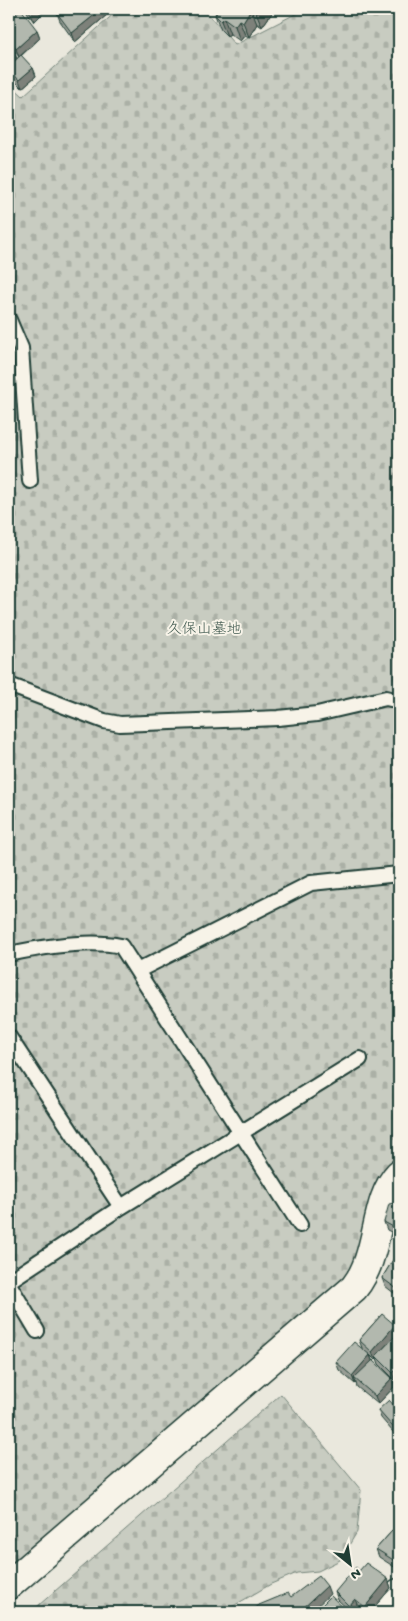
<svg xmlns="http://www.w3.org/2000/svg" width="408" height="1621" font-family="'Gochi Hand','Klee One',sans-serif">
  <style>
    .cemetery { fill: url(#cemetery-stones); stroke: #74847a }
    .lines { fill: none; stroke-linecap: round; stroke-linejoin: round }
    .service-casing { stroke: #1f3d34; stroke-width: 18 }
    .minor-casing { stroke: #1f3d34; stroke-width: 31 }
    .service { stroke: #f7f3e8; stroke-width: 14 }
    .minor { stroke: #f7f3e8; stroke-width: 28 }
    .wall { fill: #999e96; stroke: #1f3d34 }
    .shaded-wall { fill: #7d817a; stroke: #1f3d34 }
    .building { fill: #b2b8ae; stroke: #1f3d34 }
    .labels { text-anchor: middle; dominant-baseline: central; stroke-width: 4; stroke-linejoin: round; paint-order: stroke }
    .park-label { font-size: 15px; fill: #415a50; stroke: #f7f3e8 }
  </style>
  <defs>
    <pattern id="cemetery-stones" width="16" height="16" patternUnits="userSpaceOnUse" patternTransform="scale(1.25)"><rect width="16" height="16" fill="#c8ccc1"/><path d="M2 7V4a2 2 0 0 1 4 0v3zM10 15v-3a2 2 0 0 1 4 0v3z" fill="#abb0a6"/></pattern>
  </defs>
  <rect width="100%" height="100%" fill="#eae8dd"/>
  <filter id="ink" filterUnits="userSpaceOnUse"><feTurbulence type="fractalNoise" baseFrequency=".02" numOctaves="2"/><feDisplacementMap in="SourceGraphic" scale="10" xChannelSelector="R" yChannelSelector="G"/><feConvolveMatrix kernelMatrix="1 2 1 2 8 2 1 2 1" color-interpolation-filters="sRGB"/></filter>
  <g filter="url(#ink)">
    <path class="cemetery" d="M119,9H204L235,45L305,9H399V1164L362,1265L9,1579V83L23,96Z
      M281,1394L361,1490L357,1532L340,1560L318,1571L297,1573L271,1584L223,1612H31Z"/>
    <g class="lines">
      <g class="service-casing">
        <path id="service" d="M9,320L21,348L30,481
          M9,685L104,721L120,724L278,718L317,714L386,698L399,701
          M9,954C42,947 88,939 121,946L300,1225
          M137,971L311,883L399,874
          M9,1037L121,1207
          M9,1281L121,1207L360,1059
          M9,1284L37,1331"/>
      </g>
      <g class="minor-casing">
        <path id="minor" d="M9,1585L354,1288C381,1255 373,1201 399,1174
          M383,1612L399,1593"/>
      </g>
      <use href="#service" class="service"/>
      <use href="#minor" class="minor"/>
    </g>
    <path class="wall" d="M26,9H38L41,15L34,22L27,12Z
      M63,9H106L108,14L75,42L60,21L57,13Z
      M213,9H273L274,10L262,27L257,24L249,37L245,35L240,41L230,34L227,36L221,30L215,15L216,14Z
      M9,19L37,30L40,38L21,56L33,68L36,76L22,88L10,76L9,72V66L16,60L9,65L19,57L9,43Z
      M399,1202V1236L387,1230L384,1222Z
      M399,1250V1297L385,1286L382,1278Z
      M382,1314L396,1381L379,1364L377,1358L375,1360L370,1355L372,1360L392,1378L395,1386L378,1404L357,1387L356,1383L355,1384L339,1370L336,1362L362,1348L359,1340Z
      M378,1410L399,1411V1439L381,1418Z
      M399,1523V1570L379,1557L376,1549Z
      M359,1571L388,1579L391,1588L370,1612H364L358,1607L353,1612H351L338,1600L335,1592Z"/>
    <path class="shaded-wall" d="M36,9H38L41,15L34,22L31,14Z
      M102,9H106L108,14L75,42L72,33Z
      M251,9L257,24L249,37L243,22Z
      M258,9H273L274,10L262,27L256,12Z
      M224,18L230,34L227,36L221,21Z
      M239,20L245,35L240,41L235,26Z
      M37,30L40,38L19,57L16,49Z
      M14,51L17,59L9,65V54Z
      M33,68L36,76L22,88L19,80Z
      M395,1325L398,1333L376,1356L377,1358L375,1360L372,1352Z
      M370,1355L373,1363L354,1378L356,1383L355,1384L352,1376Z
      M399,1366V1378L396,1381L393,1373Z
      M392,1378L395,1386L378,1404L375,1396Z
      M388,1579L391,1588L370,1612H367L365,1607Z
      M327,1586L330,1594L311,1612H299Z
      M355,1599L358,1607L353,1612H352L349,1606Z"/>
    <path class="building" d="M21,9L37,30L16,49L9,39V19Z
      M28,9H36L31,14Z
      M63,9H102L72,33L57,13Z
      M220,9H258L256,12L251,9L243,22L239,20L235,26L224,18L221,21L215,15Z
      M9,44L14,51L9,54Z
      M21,55L33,68L19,80L9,69V66Z
      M399,1202V1230L384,1222L389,1204Z
      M399,1250V1287L397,1289L382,1278Z
      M382,1314L395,1325L372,1352L359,1340Z
      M399,1332V1366L393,1373L376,1356Z
      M354,1342L370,1355L352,1376L336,1362Z
      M373,1360L392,1378L375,1396L354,1378Z
      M389,1400L399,1411V1434L378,1410Z
      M399,1523V1562L398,1563L376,1549Z
      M366,1563L388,1579L365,1607L355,1599L349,1606L335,1592L356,1567L359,1571Z
      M319,1576L327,1586L299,1612H251L259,1605L288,1593L291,1597Z
      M331,1596L348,1612H315Z
      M399,1599V1612H395L391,1609Z"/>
  </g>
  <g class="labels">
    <g class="park-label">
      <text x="204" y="630">久保山墓地</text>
    </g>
  </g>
  <rect width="408" height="1621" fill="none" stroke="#f7f3e8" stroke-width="30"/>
  <rect x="15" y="15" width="378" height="1591" fill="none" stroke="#1f3d34" stroke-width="2" filter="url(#ink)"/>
  <g transform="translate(350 1564) rotate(150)" stroke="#f7f3e8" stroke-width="4" paint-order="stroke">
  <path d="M0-4L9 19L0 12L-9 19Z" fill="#1f3d34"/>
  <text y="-8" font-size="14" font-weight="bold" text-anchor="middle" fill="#1f3d34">N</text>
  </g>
</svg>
